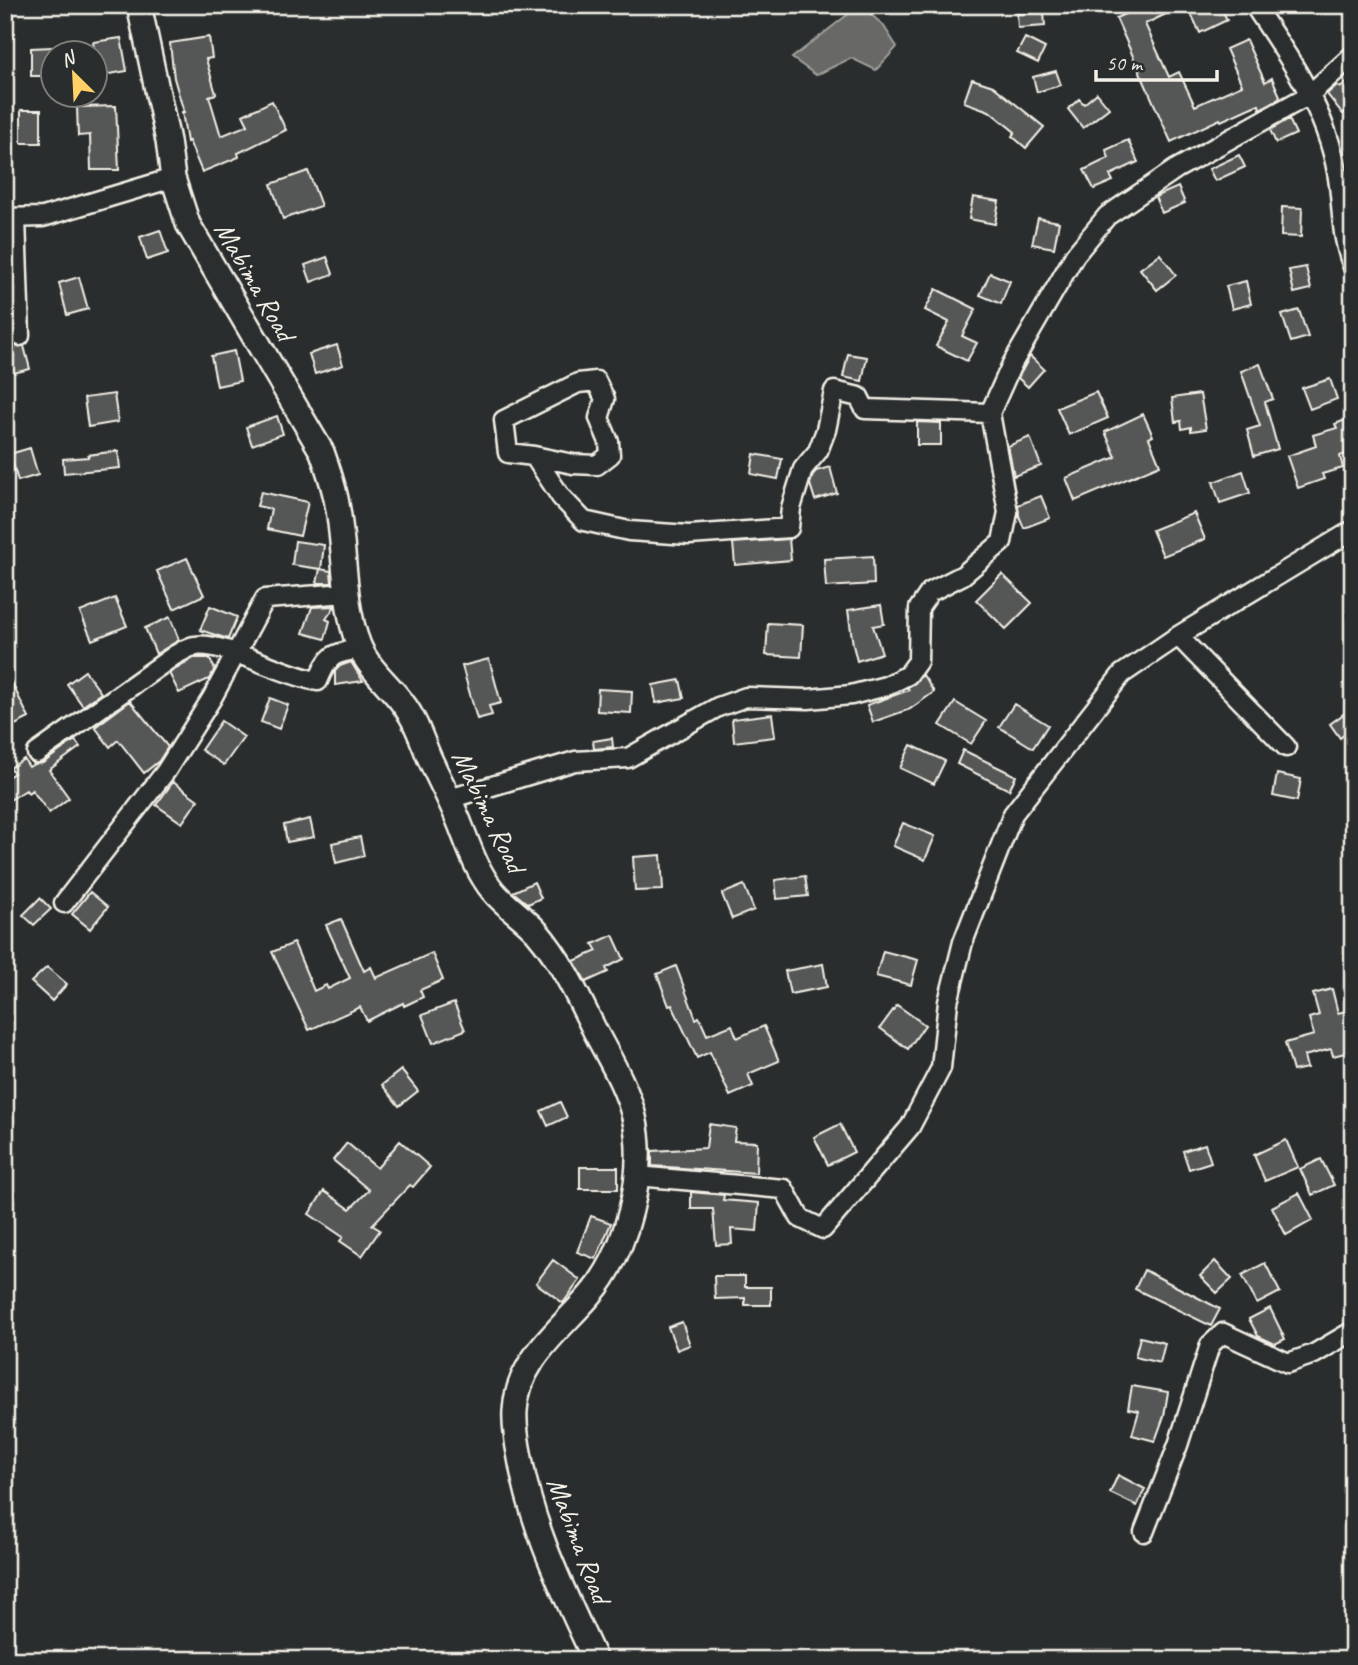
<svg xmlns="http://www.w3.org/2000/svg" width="1358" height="1665" font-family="Caveat,sans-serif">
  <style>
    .water { fill: #676866; stroke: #9f9f9a; stroke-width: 2 }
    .building { fill: #555756; stroke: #f4f1e8; stroke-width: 2 }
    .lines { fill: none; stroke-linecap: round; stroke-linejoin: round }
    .minor-casing { stroke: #f4f1e8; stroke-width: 23 }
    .major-casing { stroke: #f4f1e8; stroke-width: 28 }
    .minor { stroke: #2a2d2e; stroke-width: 18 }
    .major { stroke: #2a2d2e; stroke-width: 23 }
    .labels { text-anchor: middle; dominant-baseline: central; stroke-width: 6; stroke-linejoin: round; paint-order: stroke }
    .street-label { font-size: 28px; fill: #f4f1e8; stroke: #2a2d2e }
  </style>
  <rect width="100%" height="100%" fill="#2a2d2e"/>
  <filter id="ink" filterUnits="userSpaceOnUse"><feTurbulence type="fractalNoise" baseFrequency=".0143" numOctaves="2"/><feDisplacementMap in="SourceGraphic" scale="14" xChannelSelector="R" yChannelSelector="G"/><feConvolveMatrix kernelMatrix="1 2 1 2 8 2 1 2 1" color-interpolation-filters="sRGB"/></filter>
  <g filter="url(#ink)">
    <path class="water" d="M860,5L883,25L897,47L876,70L851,58L816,75L792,58Z"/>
    <path class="building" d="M1144,5H1185L1145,24L1169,77L1179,72L1195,106L1242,85L1226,49L1246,40L1265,82L1272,78L1280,96L1279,99L1260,109L1259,105L1254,106L1221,121L1220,119L1171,142L1116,18Z
      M1187,5H1220L1227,20L1200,33Z
      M1044,12L1045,26L1018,28L1017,14Z
      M209,37L212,58L206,59L216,94L209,96L221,136L248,125L243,115L272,101L286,130L238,153L239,157L202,172L189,141L187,142L182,112H184L174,78L170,43Z
      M121,38L127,71L98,76L93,42Z
      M1025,38L1045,48L1038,63L1017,53Z
      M52,47V76H31V48Z
      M1056,71L1061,85L1037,92L1033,77Z
      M1353,78V106L1343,114L1327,94L1337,85L1340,88Z
      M972,79L993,86L1044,127L1026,148L1012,136L1015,132L989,111L964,102Z
      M1097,93L1109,108L1083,128L1068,109L1079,99L1084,104Z
      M116,106L119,170H91L90,135L78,136L77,107Z
      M21,110H41V143H21Z
      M1289,119L1296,134L1276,143L1270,130Z
      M1128,140L1138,162L1110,175L1113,181L1094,189L1084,170L1109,158L1106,150Z
      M1239,155L1245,167L1215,181L1209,169Z
      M308,171L321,206L283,219L271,184Z
      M1178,187L1185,203L1162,213L1155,197Z
      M973,197L999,201L995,224L969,219Z
      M1282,207L1302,208L1301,237L1281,236Z
      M1038,218L1059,222L1054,248L1032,244Z
      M160,230L168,253L147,260L140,237Z
      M1160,254L1176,275L1157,290L1140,269Z
      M327,257L333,274L311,282L305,265Z
      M1306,267L1311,289L1294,293L1289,270Z
      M990,273L1010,281L1001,304L980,295Z
      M79,277L88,309L67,315L59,283Z
      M1246,281L1251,304L1232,309L1226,286Z
      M936,289L976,309L962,336L977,343L967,361L936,346L949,322L925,310Z
      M1299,310L1308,337L1291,342L1282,315Z
      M337,345L343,365L315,374L309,354Z
      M16,346H24L30,369L5,375V349Z
      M234,351L240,381L217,386L211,356Z
      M848,354L867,357L862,381L843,377Z
      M1030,356L1044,369L1028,387L1018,378Z
      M1260,364L1273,399L1265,402L1278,449L1254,456L1247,430L1260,426L1241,371Z
      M1330,379L1337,399L1310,409L1302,388Z
      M1096,392L1108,418L1069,435L1057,408Z
      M114,394L118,422L88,427L84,398Z
      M1200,394L1206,429L1191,431V427L1182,429L1181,421L1175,422L1172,398Z
      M1143,414L1153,436L1149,438L1160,465L1075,501L1066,478L1116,457L1105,432Z
      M277,416L283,434L252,445L246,427Z
      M1353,417V451L1340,456L1343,468L1322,474L1324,479L1298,488L1287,456L1316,446L1313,435L1337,428L1335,424Z
      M917,422L941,423V445H917Z
      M1030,437L1041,466L1014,476L1008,446Z
      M30,448L38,475L18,481L10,454Z
      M118,451L120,468L64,473L63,459L88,457V455Z
      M754,454L782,459L778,479L751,474Z
      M830,467L837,493L815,500L810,484L813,475L816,471Z
      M1243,471L1250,493L1220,503L1213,482Z
      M261,492L308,502L300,536L267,529L271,509L257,506Z
      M1041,496L1050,518L1024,528L1019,516L1018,505Z
      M1194,513L1205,539L1163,556L1152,530Z
      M789,539L791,560L735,565L733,543Z
      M295,541L324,545L321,569L292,565Z
      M873,556L874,584L826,587L824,559Z
      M187,558L204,595L174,609L157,571Z
      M320,569L331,571L332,583H317Z
      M1002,574L1032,603L1006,629L976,600Z
      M115,598L127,626L92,640L80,612Z
      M881,605L884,624L873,626L882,653L857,661L853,645L848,610Z
      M210,606L237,617L228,639L200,630Z
      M335,606L326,619L330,621L325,639L303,633L312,607Z
      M170,617L179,640L156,654L145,628Z
      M768,623L803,625L801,657L766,655Z
      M194,658H209L215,669L209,679L179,693L169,673Z
      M489,659L501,703L489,706L492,715L477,719L462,666Z
      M351,662L363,681L335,685V671L340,666Z
      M5,669L29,718L5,730Z
      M85,671L101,693L83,706L67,684Z
      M923,675L934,692L910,709L873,722L867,705L909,690L907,688Z
      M680,680L684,698L656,703L653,685Z
      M598,689L632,691L631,713L597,711Z
      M270,698L288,705L279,729L261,722Z
      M130,701L168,747L159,761L144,773L118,740L110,747L95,727Z
      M955,702L986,721L971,744L940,725Z
      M1014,704L1048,725L1033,748L999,727Z
      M1353,707V728L1340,738L1330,724Z
      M772,714L775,737L734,742L732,719Z
      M221,721L244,737L224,765L201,750Z
      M612,738L613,747L594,749L593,741Z
      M75,740L80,747L49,770L69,798L49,813L32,790L28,793L26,790L5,803V779L14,773L10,768L24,759L29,767L34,764L43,763Z
      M911,745L945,761L934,784L900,768Z
      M963,750L1016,776L1009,790L957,764Z
      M1277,774L1301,779L1297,801L1273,796Z
      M173,782L198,800L182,823L156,805Z
      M310,819L314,837L287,842L284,825Z
      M903,823L935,836L925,860L893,846Z
      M360,837L364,856L336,863L332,843Z
      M661,855L663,890L635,891L633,857Z
      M805,876L808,896L777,899L775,880Z
      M534,882L541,898L528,904L513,892Z
      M744,885L754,910L732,919L722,894Z
      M90,892L108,907L90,929L72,914Z
      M40,898L51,909L34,925L23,915Z
      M341,919L364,971L371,967L376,978L432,953L443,980L420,990L423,997L404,1006L403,1003L367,1021L360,1007L309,1030L272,952L294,943L314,991L326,985L328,989L350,978L326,925Z
      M613,935L624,959L606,968L608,972L586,982L574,961L597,951L593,944Z
      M883,951L918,960L911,985L876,976Z
      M823,964L827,987L790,994L785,971Z
      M676,966L696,1019L699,1017L707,1035L732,1025L737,1038L764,1026L779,1061L748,1074L753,1086L730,1096L710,1052L697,1058L672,1005L669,1006L657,974Z
      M47,967L67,984L52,1001L31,982Z
      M1332,989L1338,1013L1353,1009V1051L1333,1056L1331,1049L1304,1056L1307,1068L1293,1071L1285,1043L1314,1035L1309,1018L1319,1015L1313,994Z
      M454,1003L465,1030L433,1043L422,1015Z
      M897,1005L925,1025L908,1049L880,1028Z
      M401,1070L418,1091L399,1106L382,1085Z
      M560,1102L567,1117L548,1126L541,1111Z
      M709,1124L736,1128L734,1141L757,1142L756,1173L652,1166V1151L706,1148Z
      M840,1124L854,1152L828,1165L814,1137Z
      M1286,1140L1298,1167L1265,1181L1254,1155Z
      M400,1141L430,1167L413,1187L410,1185L372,1225L380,1230L362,1256L340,1241L343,1237L309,1214L324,1191L350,1209L369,1190L333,1160L347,1143L377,1168Z
      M1205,1144L1211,1162L1189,1169L1183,1151Z
      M1321,1159L1334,1185L1312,1195L1300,1169Z
      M580,1167H618V1189H580Z
      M691,1192L724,1195L723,1200L759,1203L757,1231L731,1229L732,1244L716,1245L713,1209H691Z
      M1299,1193L1313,1220L1286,1235L1272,1207Z
      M591,1216L611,1223L596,1259L577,1252Z
      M553,1260L580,1280L563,1303L536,1283Z
      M1215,1261L1232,1279L1217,1293L1200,1276Z
      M1265,1263L1280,1292L1257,1304L1242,1275Z
      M1144,1270L1220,1309L1211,1326L1135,1289Z
      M714,1276H745V1287H771V1305H745V1298L715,1299Z
      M1270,1308L1285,1339L1275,1344L1258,1336L1249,1319Z
      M682,1322L690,1345L677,1350L668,1327Z
      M1140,1337L1165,1343L1160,1363L1135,1357Z
      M1132,1386L1168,1392L1164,1416L1155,1441L1132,1435L1139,1411L1128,1409Z
      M1118,1475L1145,1489L1137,1506L1110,1493Z"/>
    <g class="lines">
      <g class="minor-casing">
        <path id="minor" d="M1254,5C1289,57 1326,110 1337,172C1343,204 1340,236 1353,267
          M5,218L43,217L173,178
          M16,218L20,336
          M534,456L508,453L504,420L578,383L596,381L605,399L599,418L609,442L610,455L597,465L573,464L534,456L561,497L584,521L629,531L689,535L789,528L791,508L803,469L818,451L826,430L834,391L859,397L865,409L990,413
          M1178,636L1286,747
          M37,753L175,655C181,652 188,647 195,646C223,641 283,676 318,681C329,654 333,653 361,649
          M449,799L575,761L628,758L718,707L746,697L808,699L851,695L886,686L908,675L918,661L919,608L930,592L963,575L1002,542L1008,512L990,413L1012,364L1075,255L1107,216L1176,169L1309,95L1353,55
          M64,903L166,771L212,698L265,599L347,593
          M637,1176L784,1189L800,1218L823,1229L910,1127L941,1068L948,1002L963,942L1013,814L1122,674L1178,636L1353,530
          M1144,1532L1178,1445L1210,1345L1223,1333L1288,1363L1314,1354L1353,1331"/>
      </g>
      <g class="major-casing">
        <path id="major" d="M139,5L168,141L173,178L188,224L322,452C328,469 334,486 337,504C346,547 342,618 364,656C377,678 397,691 410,714C418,727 423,743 429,757C439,779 451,801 460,824C469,847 477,872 493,891C505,906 524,917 537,932C562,961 578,997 595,1031C609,1058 627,1087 634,1117C647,1172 627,1253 590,1295C560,1330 517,1361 515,1411C514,1427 517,1443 520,1458C532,1530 565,1594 595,1660"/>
      </g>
      <use href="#minor" class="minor"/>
      <use href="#major" class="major"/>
    </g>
  </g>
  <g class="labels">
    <g class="street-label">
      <text transform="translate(255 281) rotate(60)">Mabima Road</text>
      <text transform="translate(489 811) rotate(64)">Mabima Road</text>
      <text transform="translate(579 1540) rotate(69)">Mabima Road</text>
    </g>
  </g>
  <rect width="1358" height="1665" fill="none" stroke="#2a2d2e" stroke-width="28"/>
  <rect x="14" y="14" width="1330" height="1637" fill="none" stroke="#f4f1e8" stroke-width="2.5" filter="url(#ink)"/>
  <g transform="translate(74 74) rotate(336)"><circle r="33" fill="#2a2d2e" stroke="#7b7b78" stroke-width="2"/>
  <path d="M0-5L12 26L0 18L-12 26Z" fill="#ffd166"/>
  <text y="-10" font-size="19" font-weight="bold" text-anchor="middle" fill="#f4f1e8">N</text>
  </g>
  <path d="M1096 70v10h121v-10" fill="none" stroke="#f4f1e8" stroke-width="3.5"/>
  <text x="1106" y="70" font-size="21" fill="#f4f1e8" stroke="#2a2d2e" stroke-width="5" paint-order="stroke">50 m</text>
</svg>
